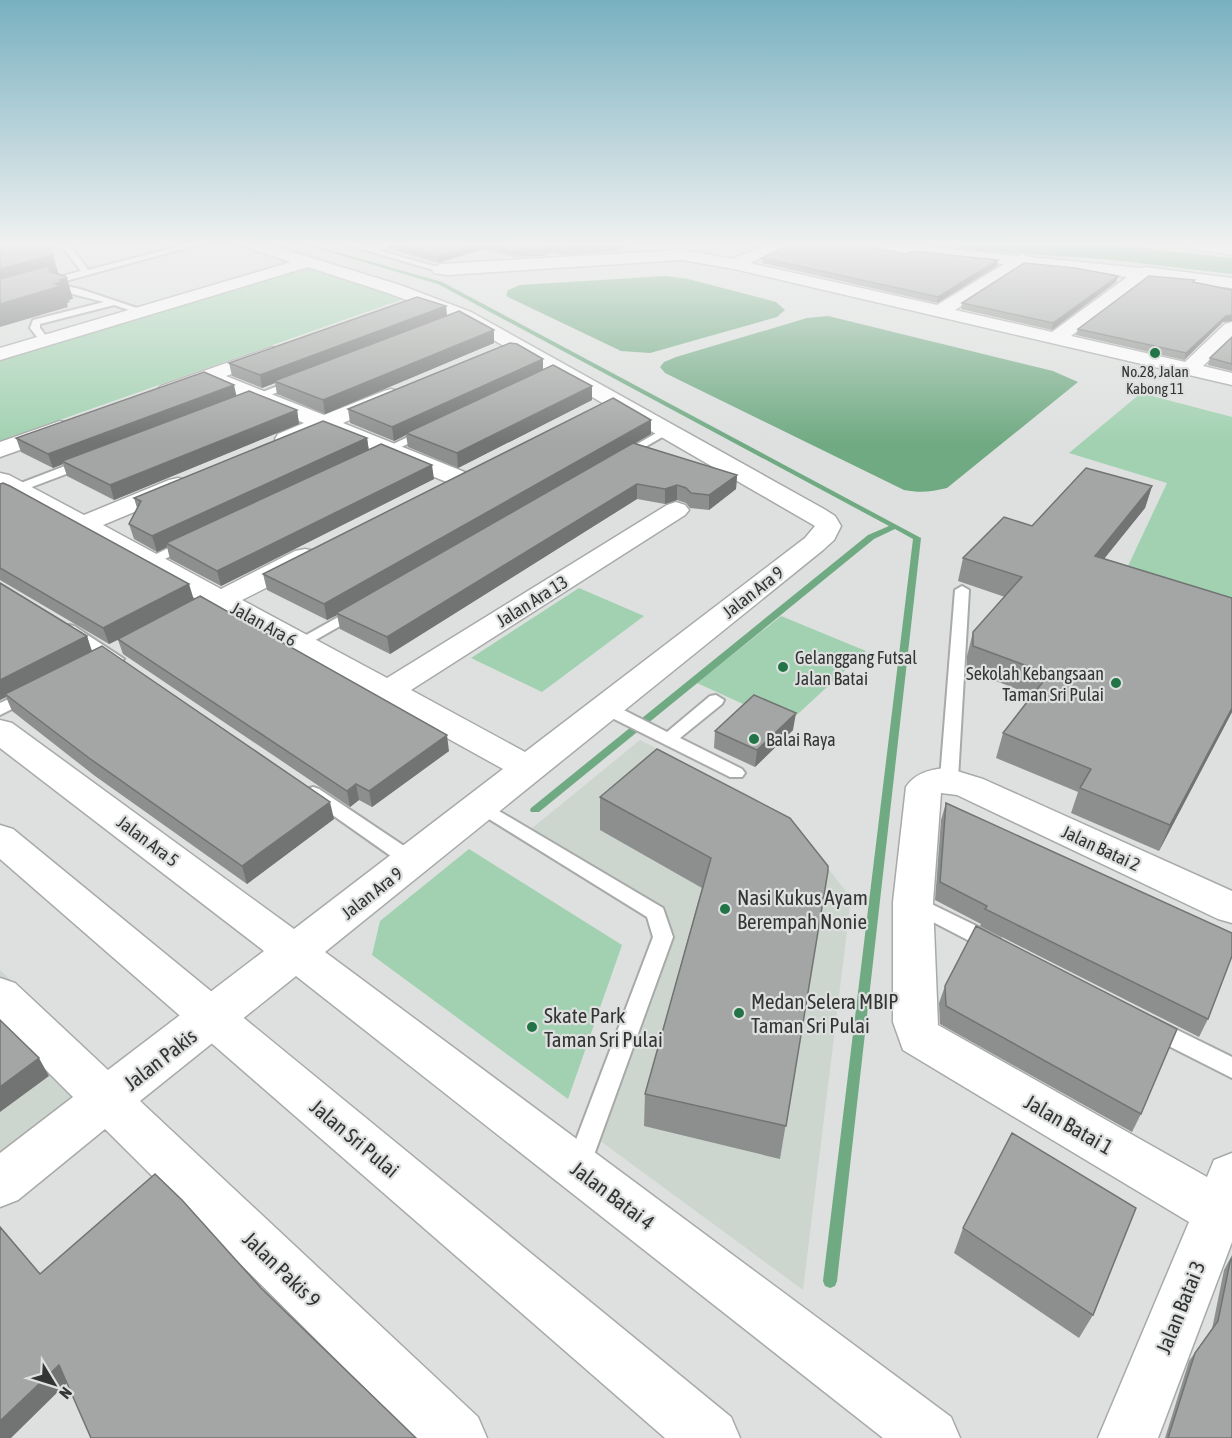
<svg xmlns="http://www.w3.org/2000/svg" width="1232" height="1438" font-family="'Asap Condensed',sans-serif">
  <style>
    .built { fill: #ccd6cf }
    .green { fill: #a1d1b0 }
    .water { fill: #70aa83 }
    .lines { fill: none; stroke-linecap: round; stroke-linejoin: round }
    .stream { fill: #70aa83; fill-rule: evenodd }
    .river { fill: #70aa83; fill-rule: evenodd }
    .service-casing { stroke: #a7aaa8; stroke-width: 4 }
    .minor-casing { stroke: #a7aaa8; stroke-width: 3 }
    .tertiary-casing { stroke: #a7aaa8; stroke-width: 3 }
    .path { stroke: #9da09e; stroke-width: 2; stroke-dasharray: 2 2; stroke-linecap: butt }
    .service { fill: #fff; fill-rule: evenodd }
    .minor { fill: #fff; fill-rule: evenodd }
    .tertiary { fill: #fff; fill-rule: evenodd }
    .wall { fill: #8c8f8d }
    .shaded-wall { fill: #727473 }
    .building { fill: #a3a6a4; stroke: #727473; stroke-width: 1.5 }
    .poi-dot { fill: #227446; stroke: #dde0de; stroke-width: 2 }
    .labels { text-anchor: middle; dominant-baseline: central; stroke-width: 4.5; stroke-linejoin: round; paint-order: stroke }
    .far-poi-label { font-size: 15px; fill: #333534; stroke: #dde0de }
    .street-label { font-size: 18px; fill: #333534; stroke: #dde0de }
    .poi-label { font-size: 18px; fill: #333534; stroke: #dde0de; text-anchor: start }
    .near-poi-label { font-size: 21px; fill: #333534; stroke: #dde0de; text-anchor: start }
    .near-street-label { font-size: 21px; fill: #333534; stroke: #dde0de }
  </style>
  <rect width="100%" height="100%" fill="#dde0de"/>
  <path class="built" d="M640,740L753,797L797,828L851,898L803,1290L599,1140L675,935L662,907L531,829Z
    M0,970L116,1079L0,1169Z"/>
  <path class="green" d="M308,267L406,298L0,441V361Z
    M1141,393L1232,417V598L1128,566L1167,483L1069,453Z
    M579,588L644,616L542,692L471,658Z
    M781,616L866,651L787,724L697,683Z
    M469,849L622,945L568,1099L372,955L380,921Z"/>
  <path class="water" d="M665,276L688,279L776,302L785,310L777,317L650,353L621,351L506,296L508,290L520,285Z
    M828,316L1053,371L1078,382L947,488C931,492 920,493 904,490L665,373L660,367L664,362L676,357L807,318Z"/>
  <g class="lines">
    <path class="stream" d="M296,242H301L442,282L921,538L837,1281L835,1286L830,1288L825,1286L823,1281L913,539L895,529L874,539L539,812H531L530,810L531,808L868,535L889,526L438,284Z"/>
    <path class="river" d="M955,242H1083L1232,258V274L1104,259L968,250L959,248Z"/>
    <g class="service-casing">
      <path id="service" d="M46,242L70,245L88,270L196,242H208L0,299V293L81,271L64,249L46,246L0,248V244Z
        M338,242H349L444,269L437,271Z
        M60,285L80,289L146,311L141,314L114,305L40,324V328L50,341L42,343L30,328L33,320L104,302L57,290L56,288Z
        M296,379L301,382L300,384L251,402H243L242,400Z
        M667,427L671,428V432L626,458H618L616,456Z
        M425,429L429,430V434L382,456L378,458L372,454Z
        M86,458L90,459V465L0,499V491Z
        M189,538L194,539L196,542L194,545L154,564H144L142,561Z
        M962,586L969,590L958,779L955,783H943L940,779L955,590Z
        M356,607L361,608L363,611L361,614L305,646L300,648L292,643Z
        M69,625L74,626L124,659L116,664L111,662L64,632L62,629L64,626Z
        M28,690L36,695L34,698L0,715V703Z
        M716,695L724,700L722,704L680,738L742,769L745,773L742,777H730L600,712L598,708L600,704H612L667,732L710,696Z
        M313,787L319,789L419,856L422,861L419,866L412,868L405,866L307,797L304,793L307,789Z
        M482,801L663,908L673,937L590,1166L587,1174L578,1178L569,1174L566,1166L653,937L647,917L476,811L473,807L476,803Z
        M913,895L999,937L1002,943L999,949L992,951L985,949L906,908L903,903L906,898Z
        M1153,1018L1232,1057V1078L1145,1034L1142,1027L1145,1020Z"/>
    </g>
    <g class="minor-casing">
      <path id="minor" d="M237,242H260L400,285L471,312L824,509L835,516L841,526L834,540L823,550L325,952L951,1417L960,1438H883L296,976L140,1101L478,1417L487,1438H415L105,1129L18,1200L0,1207V1153L73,1097L0,1024V978L15,983L108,1070L264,951L0,748V720L12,723L294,929L503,769L0,490V473L9,475L84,515L169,480L178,478L187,480L190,485L187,490L103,525L221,589L295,551L305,549L315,551L319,557L315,563L242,600L387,678L667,505L676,502L685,505L689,510L685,515L411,690L525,752L805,538L815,526L459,320L388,293L308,267L0,360V348L291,262L239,245Z
        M373,242H396C390,249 374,253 365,250L363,247Z
        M773,242H793L791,245L750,263L937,305L1004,264L839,247L831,242H880L1017,256L1023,254L1030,257L1140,268L1145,267L1232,278V288L1146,279L1071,336L1185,362L1225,324L1232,322V338L1203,366L1232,373V385L734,269L682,260L447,275L434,273L432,269L440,264L682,250L732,259ZM1023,266L1127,277L1052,332L955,310Z
        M1186,242H1206L1232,245V255L1191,248Z
        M272,347L279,349L282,353L279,357L226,376L324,415L384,391L391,389L398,391L402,395L398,399L343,423L467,473L470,478L467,483L458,485L449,483L324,431C309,437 294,448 278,444L275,439L278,434L304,423L207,383L168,396L161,394L157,390L161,386Z
        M60,421L68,423L71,428L68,433L0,457V442Z
        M947,768L983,779L1232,891V923L1218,919L957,795L941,793L933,902L938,1025L1207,1177L1214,1160L1232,1153V1242L1158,1438H1098L1189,1222L903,1050L893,1022V902L906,787C915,773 931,769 947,768Z"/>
    </g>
    <g class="tertiary-casing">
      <path id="tertiary" d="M0,825L13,829L731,1417L740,1438H665L0,859Z"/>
    </g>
    <path class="path" d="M1139,242V253"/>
    <use href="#service" class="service"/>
    <use href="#minor" class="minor"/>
    <use href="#tertiary" class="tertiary"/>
  </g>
  <path class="wall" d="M392,242H638L610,252L562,255L553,252L543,256L514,257L484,249L438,263L390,249L389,244Z
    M839,244L907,254L997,266L937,303L762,263V258Z
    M1118,276L1116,282L1052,330L961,309L962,303Z
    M1194,282L1232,290V321L1223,322L1184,360L1076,335L1078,329Z
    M446,306L447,316L494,343L325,414L277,394L275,383L262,388L232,376L229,363Z
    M1232,337V371L1208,365L1210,358Z
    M543,369L592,400L458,468L408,447L406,435L394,441L350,423L348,409Z
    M236,395L297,410L299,424L114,500L67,476L63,464L53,468L21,452L16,438Z
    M651,434L634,443L737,475L736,489L709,510L690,508L686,503L677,500L665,504L637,499L390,654L340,629L337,615L327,620L267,590L263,574Z
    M367,438L369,450L434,479L221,586L170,559L167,547L157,552L134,539L129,524L137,508L134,498Z
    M0,484L194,600L449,751L372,807L359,800L350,807L123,654L118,640L109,644L0,580Z
    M1152,486L1145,508L1104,558L1232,712L1159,851L1071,813L1078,792L996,758L1003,733L1032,695L967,670V656L973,632L1005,597L958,581L963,558L1032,526Z
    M0,583L87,636L92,651L334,819L247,884L95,776L12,711L6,697L0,700Z
    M793,730L755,767L714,748L715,731Z
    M600,797L828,871L780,1159L644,1126L645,1094L702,888L600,830Z
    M946,803L1208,1019L1199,1037L980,926L981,924L935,900L941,820Z
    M945,986L1141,1114L1132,1132L940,1024L939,1003Z
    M963,1228L1093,1315L1079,1338L954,1253Z
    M1232,1255V1438H1165L1189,1361L1212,1329L1224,1270Z"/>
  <path class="shaded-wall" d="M623,242H638L610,252V246Z
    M483,244L484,249L438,263L437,257Z
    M553,247V252L543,256L542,250Z
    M53,255L59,275L0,291V269Z
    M998,260L997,266L937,303L938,297Z
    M1118,276L1116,282L1052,330L1053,323Z
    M67,278L73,299L69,300L70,302L67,303L68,307L0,327V304L55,284L59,280Z
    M446,306L447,318L274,381L275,383L262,388L260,375Z
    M1232,315V321L1223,322L1184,360L1186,353L1226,316Z
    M494,330V343L325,414L323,400Z
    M543,359V371L406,433V435L394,441L392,427Z
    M234,385L237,398L62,461L63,464L53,468L48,454Z
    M592,386V400L458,468L457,453Z
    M297,410L299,424L114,500L110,485Z
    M651,420V434L338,614L336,613L337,615L327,620L324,604Z
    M367,438L369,453L166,543L167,547L157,552L152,536Z
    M432,465L434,479L221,586L217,571Z
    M737,475L736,489L709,510V495Z
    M637,484V499L390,654L387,637Z
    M677,485V500L665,504V489Z
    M1152,486L1145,508L1088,579L1095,556Z
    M189,584L194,600L109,644L103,628Z
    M87,636L92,653L5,694L6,697L0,700V680Z
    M1232,708V712L1159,851L1170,825Z
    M796,713L793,730L755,767L757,750Z
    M447,735L449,751L372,807L369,791Z
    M356,784L359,800L350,807L347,791Z
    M330,802L334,819L247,884L242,866Z
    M39,1058L49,1076L0,1112V1087Z
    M59,1365L70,1380L11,1438H0V1421Z"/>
  <path class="building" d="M0,242H46L53,255L0,269Z
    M392,242H623L610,246L562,249L553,247L542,250L514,252L483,244L437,257L389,244Z
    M796,242H835L839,244L876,248L907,254L912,251L998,260L938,297L762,258Z
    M1024,263L1075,268L1118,276L1053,323L962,303Z
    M48,266L50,272L65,276L67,278L59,280L63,281L55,284L61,286L0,304V279Z
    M1149,276L1195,280L1193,282L1232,290V315L1226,316L1186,353L1078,329Z
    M417,297L446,306L260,375L229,363Z
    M459,311L494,330L323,400L274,381Z
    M1232,337V364L1210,358Z
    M510,343L517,344L543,359L392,427L348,409Z
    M553,365L592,386L457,453L406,433Z
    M204,372L234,385L48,454L16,438Z
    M249,391L297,410L110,485L62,461Z
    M613,398L651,420L324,604L263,574Z
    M323,421L367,438L152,536L129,524L141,501L134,498Z
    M633,443L737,475L709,495L691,493L686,488L677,485L665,489L637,484L387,637L336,613Z
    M381,444L432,465L217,571L166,543Z
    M1086,468L1152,486L1095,556L1232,598V708L1170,825L1080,788L1091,769L1003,733L1049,674L973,646V632L1022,577L963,558L1004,517L1032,526Z
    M3,483L10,486L189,584L103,628L0,568V484Z
    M0,583L87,636L0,680Z
    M200,596L447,735L369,791L356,784L347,791L118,639Z
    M102,646L330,802L242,866L89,758L5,694Z
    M754,695L796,713L757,750L715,731Z
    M657,749L790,818L828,866V871L786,1126L645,1094L711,858L600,797Z
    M946,803L1232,933V956L1208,1019L985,909L987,906L940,882Z
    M976,926L1177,1029L1141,1114L946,1006L945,986Z
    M0,1020L39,1058L0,1087Z
    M1012,1133L1136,1208L1093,1315L963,1228Z
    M155,1174L182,1200L261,1288L416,1438H91L59,1365L0,1421V1227L40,1274Z
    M1232,1258V1438H1168L1195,1353L1218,1321L1230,1262Z"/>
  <linearGradient id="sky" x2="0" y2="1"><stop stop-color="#78b0c0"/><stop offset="0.55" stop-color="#f0f1f0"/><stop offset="1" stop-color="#f0f1f0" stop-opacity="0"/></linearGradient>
  <rect width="1232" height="443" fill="url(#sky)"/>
  <g class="poi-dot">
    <circle cx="1155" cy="353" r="6"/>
    <circle cx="783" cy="667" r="6"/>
    <circle cx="1116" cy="683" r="6"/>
    <circle cx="754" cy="739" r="6"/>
    <circle cx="725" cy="909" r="6"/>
    <circle cx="739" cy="1013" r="6"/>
    <circle cx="532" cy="1027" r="6"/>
  </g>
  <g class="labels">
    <g class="far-poi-label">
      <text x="1155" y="371">No.28, Jalan<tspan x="1155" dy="17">Kabong 11</tspan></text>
    </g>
    <g class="street-label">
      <text transform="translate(753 592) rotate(-38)">Jalan Ara 9</text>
      <text transform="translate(532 601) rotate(-32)">Jalan Ara 13</text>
      <text transform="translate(264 624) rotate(29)">Jalan Ara 6</text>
      <text transform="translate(148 841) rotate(37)">Jalan Ara 5</text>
      <text transform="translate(1101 848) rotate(25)">Jalan Batai 2</text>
      <text transform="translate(372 893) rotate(-38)">Jalan Ara 9</text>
    </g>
    <g class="poi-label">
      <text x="795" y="657">Gelanggang Futsal<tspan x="795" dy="21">Jalan Batai</tspan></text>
      <text x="1104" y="673" text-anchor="end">Sekolah Kebangsaan<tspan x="1104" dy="21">Taman Sri Pulai</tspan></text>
      <text x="766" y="739">Balai Raya</text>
    </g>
    <g class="near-poi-label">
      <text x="737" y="897">Nasi Kukus Ayam<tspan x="737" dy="24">Berempah Nonie</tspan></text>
      <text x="751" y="1001">Medan Selera MBIP<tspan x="751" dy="24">Taman Sri Pulai</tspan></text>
      <text x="544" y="1015">Skate Park<tspan x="544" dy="24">Taman Sri Pulai</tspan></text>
    </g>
    <g class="near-street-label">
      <text transform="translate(160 1059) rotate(-38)">Jalan Pakis</text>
      <text transform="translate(1069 1124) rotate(30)">Jalan Batai 1</text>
      <text transform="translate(355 1138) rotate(40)">Jalan Sri Pulai</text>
      <text transform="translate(613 1195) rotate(37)">Jalan Batai 4</text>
      <text transform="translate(282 1269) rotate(44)">Jalan Pakis 9</text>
      <text transform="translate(1180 1307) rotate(-68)">Jalan Batai 3</text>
    </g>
  </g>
  <g transform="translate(54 1384) rotate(128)" stroke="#dde0de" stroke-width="4.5" paint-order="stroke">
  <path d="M0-4.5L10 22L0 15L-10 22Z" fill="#333534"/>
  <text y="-9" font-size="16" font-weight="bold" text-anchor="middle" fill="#333534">N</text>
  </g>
</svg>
